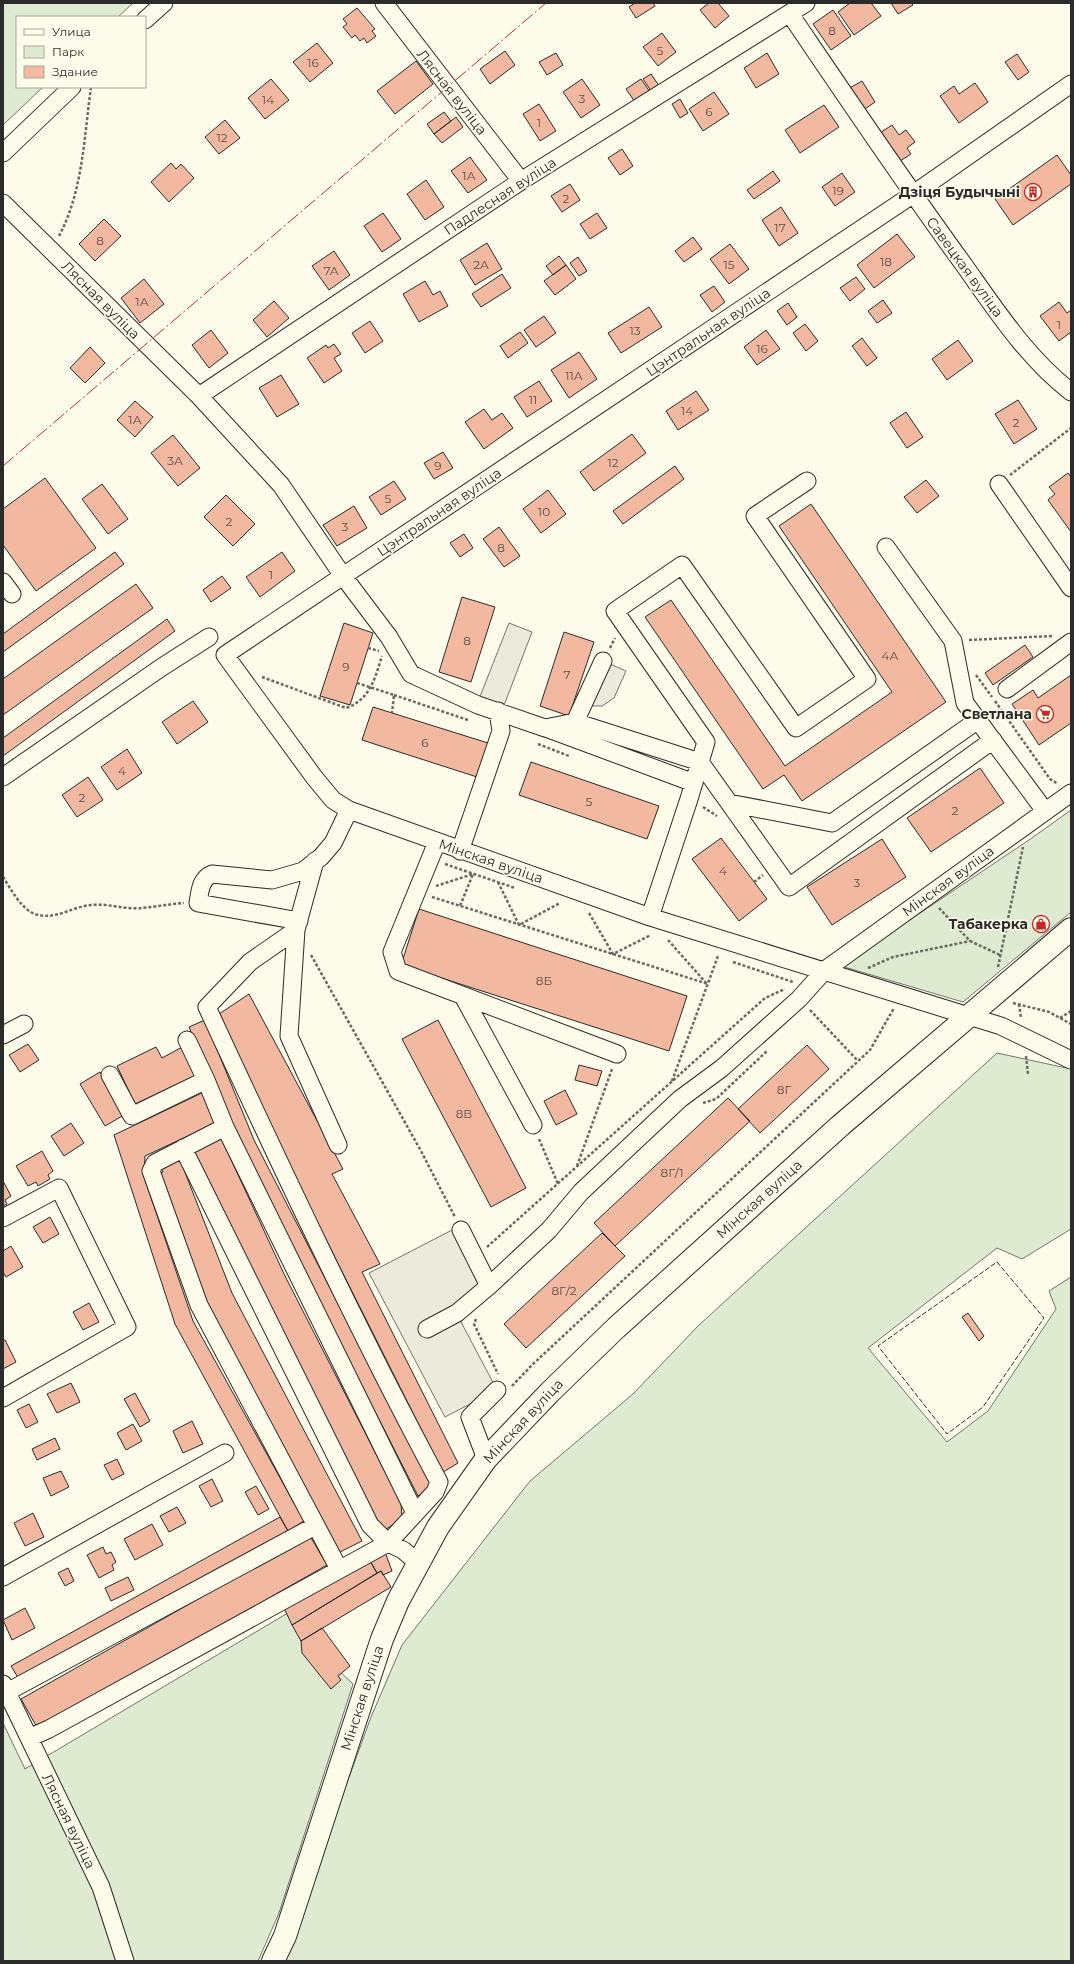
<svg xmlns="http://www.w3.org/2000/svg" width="1074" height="1964" font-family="Montserrat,sans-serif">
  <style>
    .green { fill: #deebd1; stroke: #74746e }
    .parking { fill: #eceadb; stroke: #74746e }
    .building { fill: #f2b8a0; stroke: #2b2b2b }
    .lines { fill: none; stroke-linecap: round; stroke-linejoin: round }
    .minor-casing { stroke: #2b2b2b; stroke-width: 19 }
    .major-casing { stroke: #2b2b2b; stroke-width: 24 }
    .path { stroke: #6a6964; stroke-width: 2.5; stroke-dasharray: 3 2; stroke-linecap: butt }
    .minor { stroke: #fdfbea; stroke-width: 17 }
    .major { stroke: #fdfbea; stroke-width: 22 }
    .fence { stroke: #2b2b2b; stroke-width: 1; stroke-dasharray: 5 2; stroke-linecap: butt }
    .power { stroke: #c62828; stroke-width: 1; stroke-dasharray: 14 3 2 3; stroke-linecap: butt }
    .labels { text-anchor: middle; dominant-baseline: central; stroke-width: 3; stroke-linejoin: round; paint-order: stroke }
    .number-label { font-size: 12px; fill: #5d4e48 }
    .street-label { font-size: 14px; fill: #2b2b2b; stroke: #fdfbea }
    .poi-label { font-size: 14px; font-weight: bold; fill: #2b2b2b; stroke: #fdfbea; text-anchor: end }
  </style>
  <rect width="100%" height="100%" fill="#fdfbea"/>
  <path class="green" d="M3,3H133L118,17H17V87H43L3,125Z
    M1071,810V912L963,1002L841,966L1029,840Z
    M997,1053L1071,1069V1229L1022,1259L997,1248L868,1348L947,1442L988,1411L1056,1309L1049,1291L1071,1277V1961H282L371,1717L402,1645L530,1481L633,1394L698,1326Z
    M303,1604L334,1666L353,1684L279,1913L258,1961H3V1723L25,1769Z"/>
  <path class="parking" d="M509,623L532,632L503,708L479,699Z
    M603,661L626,671L614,698L602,706H583Z
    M452,1230L487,1296L461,1322L497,1390L445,1417L369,1273Z"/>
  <path class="building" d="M635,3H653L655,6L636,18L629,7Z
    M709,3H718L729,16L715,28L700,10Z
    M850,3H871L881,16L854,35L838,12Z
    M891,3H911L913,5L898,14Z
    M357,8L375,29L372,31L376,36L367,43L364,38L360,41L355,35L352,38L343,27L347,24L343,19Z
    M833,10L851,36L831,50L813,24Z
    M662,33L676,52L658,66L643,47Z
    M317,43L333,63L310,82L293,62Z
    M505,51L515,65L490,84L480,69Z
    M556,53L563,65L547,75L539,62Z
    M767,53L779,74L756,88L744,68Z
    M1017,54L1029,72L1018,80L1005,62Z
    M416,61L433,84L395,114L377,91Z
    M651,74L660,87L652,92L643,79Z
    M271,79L289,100L265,119L248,98Z
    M582,79L600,105L581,118L563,92Z
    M641,79L650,92L635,102L626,89Z
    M862,81L875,102L862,111L848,89Z
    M975,83L988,102L959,123L940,96L954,86L959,94Z
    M714,92L729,114L703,131L689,109Z
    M680,99L688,113L680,118L672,104Z
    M539,104L556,131L540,141L523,114Z
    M824,105L839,127L800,153L785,130Z
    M444,112L451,121L434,134L427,124Z
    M456,117L463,127L442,143L434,134Z
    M225,120L240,138L219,154L205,137Z
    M892,125L899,135L906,130L915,142L907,148L911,154L900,161L880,133Z
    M622,149L633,166L620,175L608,158Z
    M1057,155L1071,175V184L1013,225L995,199Z
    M470,157L487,180L468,193L451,171Z
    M171,163L176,169L181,164L194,178L169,202L151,182Z
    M773,171L780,181L754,199L747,190Z
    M842,173L855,192L835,206L822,187Z
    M426,180L444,207L425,220L407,194Z
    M570,184L580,200L562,212L551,196Z
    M781,207L798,233L779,246L762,220Z
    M383,213L401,239L382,252L364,226Z
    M597,213L607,228L590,239L580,224Z
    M104,219L121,236L95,261L79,244Z
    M897,234L915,257L874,288L857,265Z
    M693,237L702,249L684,262L675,251Z
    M487,243L502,269L475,285L460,260Z
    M730,244L749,269L729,284L710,259Z
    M334,251L350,275L329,290L312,266Z
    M559,256L566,265L553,275L546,266Z
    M578,257L587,271L579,276L570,263Z
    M566,265L576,279L555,295L544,281Z
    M502,274L511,288L481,307L472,294Z
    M856,277L865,289L850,301L840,288Z
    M144,279L164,304L140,323L121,298Z
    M425,281L433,295L440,291L448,306L419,322L403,294Z
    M714,286L725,302L712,312L700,295Z
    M883,300L892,313L877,323L868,311Z
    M274,301L289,318L267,337L253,320Z
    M1059,302L1067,313L1071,310V332L1059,341L1040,316Z
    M788,303L797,317L787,325L777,311Z
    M649,307L662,327L621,353L608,333Z
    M544,316L556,333L536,347L524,330Z
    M370,321L383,341L365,353L352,333Z
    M805,324L818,341L806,351L793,333Z
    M211,330L228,353L209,368L192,345Z
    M766,330L780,349L757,365L744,347Z
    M520,332L528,343L508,358L500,346Z
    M862,338L877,358L867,366L852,346Z
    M958,340L973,361L947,380L932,359Z
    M334,344L341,354L334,358L342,371L324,383L307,358L326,345L328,348Z
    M90,347L105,363L85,383L70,368Z
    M579,352L597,379L569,398L551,370Z
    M281,375L299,404L277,417L259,388Z
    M539,381L552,401L527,417L514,397Z
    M696,391L709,410L678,430L666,411Z
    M1018,400L1037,429L1014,444L995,414Z
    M135,401L153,417L135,437L117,420Z
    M484,409L492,420L502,413L513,428L484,449L465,422Z
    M906,412L923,437L907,448L890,423Z
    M632,434L646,453L594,491L580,472Z
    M173,435L200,468L178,486L151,453Z
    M443,452L453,468L434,479L424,463Z
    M675,466L684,479L623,524L613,511Z
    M1068,473L1071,477V532L1048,500L1055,494L1049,487Z
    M45,478L96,548L36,591L3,545V509Z
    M926,480L939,496L917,513L904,497Z
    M394,481L406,499L381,515L369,497Z
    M102,484L128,519L108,534L82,499Z
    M548,490L566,514L541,533L523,509Z
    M226,495L255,524L233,546L204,517Z
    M811,504L946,702L802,801L784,775L763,789L645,617L671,600L785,766L892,692L779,526Z
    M354,506L367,528L337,546L323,525Z
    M499,527L520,556L504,567L483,539Z
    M464,534L473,548L460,557L450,543Z
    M115,552L124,564L3,652V634Z
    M282,552L295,571L260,597L246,577Z
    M222,576L231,588L211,602L203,590Z
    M136,584L153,608L3,715V679Z
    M462,597L495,607L471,682L439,672Z
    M167,619L175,631L3,756V738Z
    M344,623L373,633L350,705L320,696Z
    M564,632L594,642L569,716L540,706Z
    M1025,645L1033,657L993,685L985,673Z
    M1071,675V723L1039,745L1012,704L1033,690L1038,698Z
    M193,701L208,722L177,744L162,722Z
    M373,707L488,743L477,777L362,740Z
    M127,749L142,773L117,790L101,767Z
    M531,762L659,806L647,839L519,795Z
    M980,768L1004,803L931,852L907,818Z
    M88,777L103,800L77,817L62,795Z
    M721,838L767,899L739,921L692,859Z
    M882,839L906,877L832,925L807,887Z
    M419,909L687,996L669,1051L401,965Z
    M249,994L343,1169L332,1174L380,1264L362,1272L458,1463L440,1474L433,1453L259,1106L251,1082L219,1014Z
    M205,1020L254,1140L432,1487L418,1496L236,1138L189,1027Z
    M438,1020L526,1188L491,1207L402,1039Z
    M28,1044L39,1060L20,1072L9,1055Z
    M807,1045L829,1069L760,1133L738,1109Z
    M184,1046L198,1074L135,1104L117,1066L156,1047L162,1058Z
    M579,1065L602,1071L597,1086L575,1080Z
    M100,1072L124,1115L105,1126L80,1084Z
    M565,1090L577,1114L556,1125L544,1101Z
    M206,1091L220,1121L145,1156L144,1177L193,1321L304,1521L288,1531L175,1324L114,1135Z
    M728,1098L750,1121L615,1246L594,1223Z
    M71,1123L84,1143L64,1156L51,1136Z
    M220,1136L285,1276L401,1503L402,1519L383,1531L259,1292L191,1150Z
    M42,1151L53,1171L48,1175L50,1179L38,1186L36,1182L28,1186L16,1166Z
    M179,1157L232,1293L362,1541L336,1554L207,1303L156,1174L163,1172L159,1164Z
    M3,1181L11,1196L5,1200L7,1204L3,1206Z
    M50,1217L59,1234L43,1243L33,1227Z
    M602,1233L625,1256L526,1348L504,1324Z
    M11,1246L23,1267L6,1277L3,1272V1251Z
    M89,1303L99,1322L83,1330L73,1312Z
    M968,1313L984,1336L979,1341L962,1317Z
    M3,1340H5L16,1362L3,1369Z
    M71,1383L80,1402L57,1413L47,1394Z
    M135,1393L150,1421L140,1427L124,1399Z
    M29,1404L38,1422L26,1428L17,1410Z
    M192,1421L203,1444L183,1453L173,1431Z
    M133,1424L142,1441L126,1450L117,1433Z
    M55,1438L60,1449L37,1460L32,1449Z
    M117,1459L124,1474L112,1480L104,1465Z
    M61,1471L69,1487L51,1496L43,1478Z
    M212,1479L223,1501L211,1507L199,1486Z
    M256,1486L269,1509L258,1515L245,1492Z
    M177,1507L186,1523L169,1532L160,1516Z
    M33,1513L44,1537L25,1546L14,1523Z
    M280,1517L288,1531L19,1679L11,1666Z
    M152,1524L163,1545L135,1560L124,1539Z
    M310,1536L327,1565L38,1729L21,1699Z
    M103,1547L106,1554L111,1552L116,1562L112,1565L114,1570L99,1578L87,1555Z
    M385,1552L392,1571L383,1575L381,1571L377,1573L370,1561Z
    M370,1561L377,1573L292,1625L284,1608Z
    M68,1568L74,1581L65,1586L58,1573Z
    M381,1571L391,1587L301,1641L292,1625Z
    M128,1577L134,1590L111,1601L105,1588Z
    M25,1608L35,1628L12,1640L3,1620Z
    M322,1628L350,1666L338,1676L341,1680L331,1689L302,1653L301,1641Z"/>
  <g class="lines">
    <g class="minor-casing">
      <path id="minor" d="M384,3L521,181
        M790,14C847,98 904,183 964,265C996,310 1027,358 1071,392
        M145,20L164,3
        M1071,84L912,195L225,655L314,777L333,800L349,810L650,917L1001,1026L1071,1060
        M3,153L72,87
        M3,203L199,396L281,485L343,576L389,637L411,674L478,705L545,728L575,722L603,661
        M199,396L521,181L806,3
        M999,484L1071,588
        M886,547L953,641L965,703L1045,811
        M3,582L12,594
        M1007,689L1071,642
        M575,722L700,762L789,887L993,740
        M546,728L694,783
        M3,777L162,667L209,637
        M729,803L832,823L978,720
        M437,842L392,952L398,971L617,1054
        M460,851L501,731L498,711
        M315,861L296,930L289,1036L338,1145
        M650,917L689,799L706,742L615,611L682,565L796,728L867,679L755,516L807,481
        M299,921L198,903C200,892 200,879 212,874L272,880L303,871L321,857L333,843L349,810
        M463,996L533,1125
        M3,1035L24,1024
        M187,1040L206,1080
        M110,1075L132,1116L206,1080L225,1127
        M183,1148L370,1525L388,1543L403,1550L418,1563
        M3,1218L59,1188L127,1327L3,1398
        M461,1230L489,1286
        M427,1329L457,1313L489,1286L549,1230L581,1192L680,1099L722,1068L799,999L825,970L1071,793
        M486,1459L470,1417L497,1390
        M339,1569L199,1305L151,1171L155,1163L225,1127L415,1513
        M3,1577L225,1453
        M3,1684L101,1887L125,1961
        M7,1692L315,1526
        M29,1738L49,1729L388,1543L435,1492L439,1482C356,1327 281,1167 207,1007L250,962L296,930"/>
    </g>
    <g class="major-casing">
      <path id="major" d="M273,1961L285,1936L382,1639L398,1601L438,1527L486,1459L550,1392L616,1328L841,1125L1071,929"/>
    </g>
    <path class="path" d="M59,236C83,191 84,137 91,87
      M1010,475L1071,428
      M969,640L1052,636
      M368,648L379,651
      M610,648L615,638
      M976,675L992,697
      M262,677L346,708C370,700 375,678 382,656
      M357,683L394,695L392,713
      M394,695L468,720
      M995,701L1050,779L1058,784
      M538,744L569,756
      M703,807L717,816
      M445,864L515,888
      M3,877C11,889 21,909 35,914C56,921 72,906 92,905C108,903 125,910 141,908C155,907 169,904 184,903
      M498,882L519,925L560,903
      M754,882L763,875
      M436,886L473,874L460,906
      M432,897L708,984
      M939,908L970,941L1000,955
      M589,913L613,954L651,935
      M668,940L707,984
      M311,955L421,1151L455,1217
      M733,962L793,982
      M998,967L1023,847
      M868,968L893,957L970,941
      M1013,1003L1049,1012L1071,1024
      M1019,1004L1021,1018
      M810,1010L858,1061
      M1060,1018L1071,1011
      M1026,1056L1028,1074
      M672,1081L718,956
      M703,1103L716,1099L767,1051
      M539,1139L558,1184
      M577,1166L612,1069
      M487,1247L765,998L785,989
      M476,1319L474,1324L498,1374
      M512,1386L532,1365L870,1050L894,1008"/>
    <use href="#minor" class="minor"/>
    <use href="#major" class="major"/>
    <path class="fence" d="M997,1262L1044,1318L983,1407L947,1434L878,1346Z"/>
    <path class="power" d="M3,466L546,3"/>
  </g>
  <defs>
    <g id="building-ring" transform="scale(0.9)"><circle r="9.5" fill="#fdfbea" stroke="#c62828" stroke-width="1.5"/><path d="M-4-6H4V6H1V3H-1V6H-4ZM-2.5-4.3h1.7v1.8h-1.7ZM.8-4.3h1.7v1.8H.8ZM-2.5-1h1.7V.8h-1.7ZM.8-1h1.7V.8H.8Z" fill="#c62828"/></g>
    <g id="supermarket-ring" transform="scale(0.9)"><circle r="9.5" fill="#fdfbea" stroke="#c62828" stroke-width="1.5"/><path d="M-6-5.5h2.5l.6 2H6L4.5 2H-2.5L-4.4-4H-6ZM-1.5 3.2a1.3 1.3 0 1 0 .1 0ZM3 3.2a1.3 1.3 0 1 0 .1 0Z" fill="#c62828"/></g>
    <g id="shop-ring" transform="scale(0.9)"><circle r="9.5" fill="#fdfbea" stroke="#c62828" stroke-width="1.5"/><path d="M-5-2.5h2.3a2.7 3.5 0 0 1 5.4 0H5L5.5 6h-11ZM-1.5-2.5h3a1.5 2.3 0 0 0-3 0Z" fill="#c62828"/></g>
  </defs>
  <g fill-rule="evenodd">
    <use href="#building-ring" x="1033" y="192"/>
    <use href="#supermarket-ring" x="1045" y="714"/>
    <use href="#shop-ring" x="1041" y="924"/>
  </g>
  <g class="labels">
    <g class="number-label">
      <text x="832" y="30">8</text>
      <text x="660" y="50">5</text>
      <text x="313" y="62">16</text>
      <text x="582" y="98">3</text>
      <text x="268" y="99">14</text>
      <text x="709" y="111">6</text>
      <text x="539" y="122">1</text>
      <text x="222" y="137">12</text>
      <text x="469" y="175">1А</text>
      <text x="838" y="190">19</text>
      <text x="566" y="198">2</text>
      <text x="780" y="227">17</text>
      <text x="100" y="240">8</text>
      <text x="886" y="261">18</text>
      <text x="481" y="264">2А</text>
      <text x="729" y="264">15</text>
      <text x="331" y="270">7А</text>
      <text x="142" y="301">1А</text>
      <text x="1059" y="324">1</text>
      <text x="635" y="330">13</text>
      <text x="762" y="348">16</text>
      <text x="574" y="375">11А</text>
      <text x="533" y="399">11</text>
      <text x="687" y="410">14</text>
      <text x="135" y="419">1А</text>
      <text x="1016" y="422">2</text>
      <text x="175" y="460">3А</text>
      <text x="613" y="462">12</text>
      <text x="438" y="465">9</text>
      <text x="388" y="498">5</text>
      <text x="544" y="511">10</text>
      <text x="229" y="521">2</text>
      <text x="345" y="526">3</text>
      <text x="501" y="547">8</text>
      <text x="271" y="574">1</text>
      <text x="467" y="640">8</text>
      <text x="890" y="655">4А</text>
      <text x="346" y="666">9</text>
      <text x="567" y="674">7</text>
      <text x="425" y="742">6</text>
      <text x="122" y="770">4</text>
      <text x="82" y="797">2</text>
      <text x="589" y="801">5</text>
      <text x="955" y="810">2</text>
      <text x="723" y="870">4</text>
      <text x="857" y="882">3</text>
      <text x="544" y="980">8Б</text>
      <text x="784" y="1089">8Г</text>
      <text x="464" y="1113">8В</text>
      <text x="672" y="1172">8Г/1</text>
      <text x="564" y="1290">8Г/2</text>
    </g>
    <g class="street-label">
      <text transform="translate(452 92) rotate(52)">Лясная вуліца</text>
      <text transform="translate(500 196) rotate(-33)">Падлесная вуліца</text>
      <text transform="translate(965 267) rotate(54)">Савецкая вуліца</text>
      <text transform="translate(101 300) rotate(45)">Лясная вуліца</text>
      <text transform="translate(708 332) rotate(-34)">Цэнтральная вуліца</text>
      <text transform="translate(439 512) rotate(-34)">Цэнтральная вуліца</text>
      <text transform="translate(491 861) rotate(19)">Мінская вуліца</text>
      <text transform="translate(948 881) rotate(-36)">Мінская вуліца</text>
      <text transform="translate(759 1199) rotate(-42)">Мінская вуліца</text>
      <text transform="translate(523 1421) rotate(-47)">Мінская вуліца</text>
      <text transform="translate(362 1698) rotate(-72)">Мінская вуліца</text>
      <text transform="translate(69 1821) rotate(64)">Лясная вуліца</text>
    </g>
    <g class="poi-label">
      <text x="1020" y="192">Дзіця Будычыні</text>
      <text x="1032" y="714">Светлана</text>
      <text x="1028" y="924">Табакерка</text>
    </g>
  </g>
  <rect width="1074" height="1964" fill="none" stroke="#2b2b2b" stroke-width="8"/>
  <rect x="16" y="16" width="130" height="72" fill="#fdfbea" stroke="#a9a89e"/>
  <rect x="24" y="29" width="20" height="6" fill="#fdfbea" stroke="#a9a89e"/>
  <text x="52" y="36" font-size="12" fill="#2b2b2b">Улица</text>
  <rect x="24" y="46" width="20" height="12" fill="#deebd1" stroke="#a9a89e"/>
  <text x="52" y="56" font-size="12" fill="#2b2b2b">Парк</text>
  <rect x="24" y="66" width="20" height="12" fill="#f2b8a0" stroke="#a9a89e"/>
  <text x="52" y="76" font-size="12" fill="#2b2b2b">Здание</text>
</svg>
